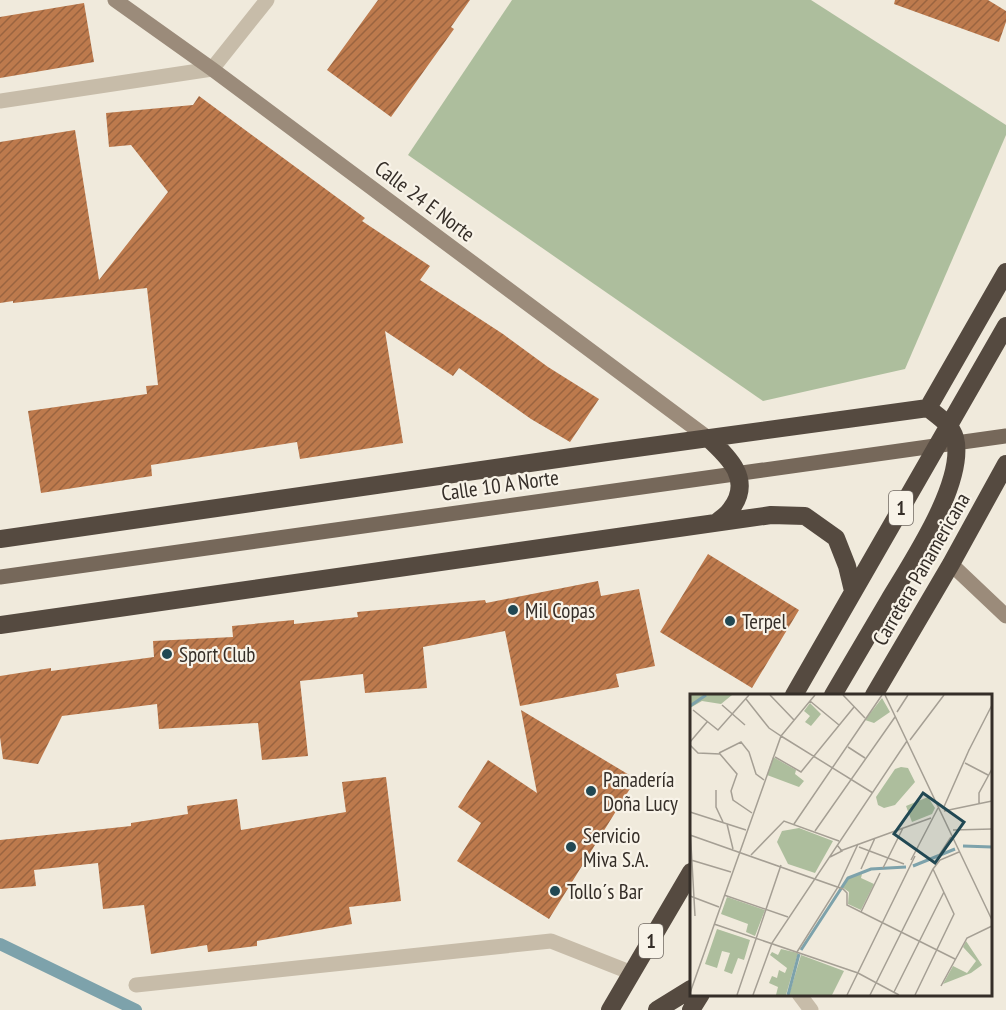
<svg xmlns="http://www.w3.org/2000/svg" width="1006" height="1010" font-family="'PT Sans Narrow',sans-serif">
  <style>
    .grass { fill: #adbe9d }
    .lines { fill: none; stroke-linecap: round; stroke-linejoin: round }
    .stream { stroke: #7da2ab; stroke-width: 12 }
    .building { fill: url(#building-hatch) }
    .lane { stroke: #c7bca9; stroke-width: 15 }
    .street { stroke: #c7bca9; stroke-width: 15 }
    .secondary { stroke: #9b8b7a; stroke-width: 15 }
    .primary { stroke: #76685a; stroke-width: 15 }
    .highway { stroke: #554a40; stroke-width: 18 }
    .poi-dot { fill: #214853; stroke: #f8f3e8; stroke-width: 2 }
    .labels { text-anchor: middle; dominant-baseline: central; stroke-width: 4.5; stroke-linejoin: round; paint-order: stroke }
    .shield { fill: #f8f3e8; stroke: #706962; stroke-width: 1.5 }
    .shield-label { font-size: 20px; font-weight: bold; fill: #352e28 }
    .street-label { font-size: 21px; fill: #352e28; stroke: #f8f3e8 }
    .poi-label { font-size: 21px; fill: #352e28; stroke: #f8f3e8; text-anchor: start }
    .inset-river { fill: none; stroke: #7da2ab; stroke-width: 3 }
    .inset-road { fill: none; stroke: #a59f94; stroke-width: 1.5 }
    .view { fill: #214853; fill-opacity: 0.15; stroke: #214853; stroke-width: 3 }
    .inset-edge { fill: none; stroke: #352e28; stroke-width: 3 }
  </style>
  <defs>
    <pattern id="building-hatch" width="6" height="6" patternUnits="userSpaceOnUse" patternTransform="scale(1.5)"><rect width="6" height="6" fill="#bd7a4d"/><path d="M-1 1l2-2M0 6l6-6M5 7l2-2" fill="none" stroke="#9a6440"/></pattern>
  </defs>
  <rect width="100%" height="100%" fill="#f0eadc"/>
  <path class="grass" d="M512,0H811L1006,125V135L905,369L763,401L408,155Z"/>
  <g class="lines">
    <path class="stream" d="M0,944L136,1010"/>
  </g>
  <path class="building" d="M378,0H470L451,27L454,29L391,117L327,70Z
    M895,0H988L1006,11V22L999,42L894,4Z
    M84,3L94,62L0,78V17Z
    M199,96L365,218L362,221L430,266L420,280L503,334L548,367L599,399L570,442L531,419L459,368L453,376L385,331L403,443L300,459L297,442L151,465L152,476L41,493L28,411L147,394L146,386L158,385L147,288L13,303V301L0,303V142L75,130L99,280L168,192L131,145L109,147L106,113L193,105Z
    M708,554L799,610L752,688L660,632Z
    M598,581L601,596L639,589L655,666L616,674L619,687L520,706L505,631L423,647L427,688L365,693L363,674L300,681L308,756L262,760L258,723L159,729L157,704L62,716L38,764L3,759L0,737V676L51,668V671L154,657L153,641L233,637L232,626L294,620V624L358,617L357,612L485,600L486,603Z
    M521,710L636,779L549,919L457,861L481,823L458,807L488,760L537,793Z
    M386,777L401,901L349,907L352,924L257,941V946L208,952L207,945L151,954L144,905L103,909L98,863L34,870L36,886L0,889V840L131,826V823L188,814L187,806L237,799L241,830L346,812L342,782Z"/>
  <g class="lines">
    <path class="lane" d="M212,69L267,0"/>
    <path class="street" d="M0,101L212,69
      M136,985L551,941L632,973
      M799,994L811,1010"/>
    <path class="secondary" d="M115,0L212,69L708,438
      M951,564L1006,616"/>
    <path class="primary" d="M0,577L1006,436"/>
    <path class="highway" d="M928,408L1006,272
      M708,438C729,457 753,480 731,509C728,514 722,518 717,522
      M0,539L607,452L928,408C939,417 951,424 955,438C966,482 911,563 889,600C870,632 852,663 833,695
      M0,625L771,515L805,516L836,538L847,566L853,591
      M794,695L1006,326
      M874,695L951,564L1006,464
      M610,1010L691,872
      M657,1010L691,989
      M691,1010L701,994"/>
  </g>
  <g class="poi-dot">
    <circle cx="513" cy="610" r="6"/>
    <circle cx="730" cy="621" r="6"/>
    <circle cx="167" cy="654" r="6"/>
    <circle cx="591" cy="791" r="6"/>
    <circle cx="571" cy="847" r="6"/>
    <circle cx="555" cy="891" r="6"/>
  </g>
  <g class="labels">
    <g class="shield">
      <rect x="889" y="491" width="24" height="34" rx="4.5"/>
      <rect x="639" y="924" width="24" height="34" rx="4.5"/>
    </g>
    <g class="shield-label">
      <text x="901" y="508">1</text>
      <text x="651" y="941">1</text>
    </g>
    <g class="street-label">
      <text transform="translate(425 201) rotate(37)">Calle 24 E Norte</text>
      <text transform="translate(500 485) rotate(-8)">Calle 10 A Norte</text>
      <text transform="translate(921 569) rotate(-60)">Carretera Panamericana</text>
    </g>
    <g class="poi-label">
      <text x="525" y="610">Mil Copas</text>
      <text x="742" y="621">Terpel</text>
      <text x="179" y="654">Sport Club</text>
      <text x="603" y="779">Panadería<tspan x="603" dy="24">Doña Lucy</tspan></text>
      <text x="583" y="835">Servicio<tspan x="583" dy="24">Miva S.A.</tspan></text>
      <text x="567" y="891">Tollo´s Bar</text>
    </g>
  </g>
  <g transform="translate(690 694)">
    <rect width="302" height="302" fill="#f0eadc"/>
    <path d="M192,4L200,18L184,29L175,26ZM211,73L218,74L225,88L205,111L194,114L188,111L186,103L205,75ZM238,103L245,114L242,120L222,128L216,112ZM109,134L143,147L125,179L98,170L87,148L92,137ZM172,180L171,184L184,190L171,216L158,210L159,198L152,193L158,184ZM27,235L60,246L54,266L48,264L42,280L34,277L40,259L32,257L27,274L15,270ZM276,247L292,271L281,279L253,290L263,272L277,279L286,267L273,253ZM91,255L108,259L96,301H86L88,293L79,289L82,282L87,284L89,276L95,279L97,274L80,261L82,258L88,261ZM111,261L154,277L142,301H99Z" fill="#adbe9d"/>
    <path d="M0,1H42L31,10L12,7L0,14ZM120,9L131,20L121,32L115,28L120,22L114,17ZM83,63L106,76L105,80L114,87L109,93L77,81Z" fill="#adbe9d"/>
    <path d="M37,203L75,216L65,242L56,238L58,230L31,220Z" fill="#adbe9d"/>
    <path class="inset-river" d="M0,12L16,1M273,152L302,153M223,172L265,155M111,256L158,184L181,175L216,173M98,301L109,260"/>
    <path class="inset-road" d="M80,1L104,26M153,1L175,24M195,1L302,226M56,5L79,34L91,42L125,1M120,7L149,31M32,11L55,31M3,16L28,36L59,1M207,18L218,1M220,46L254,1M0,48L17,28M0,51L8,59L30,60L47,80L41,97L43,106L62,119M158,53L175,64M278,58L302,11M29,59L51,48L59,58L66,80L74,86M85,63L111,78L164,13M275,69L298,81M26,96V113L33,128M289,109V99L302,75M253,115L279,56M254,117L302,107M0,118L56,136M37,130L43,155M104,130L192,1M0,133L5,222M263,136L302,135M125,137L205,23M0,141L153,195L157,199V211L265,265M169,153L214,170M150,157L241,124M61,161L94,127L149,147M140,163L152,157L147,151M248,163L261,143M1,166L41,178M221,166L248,114M193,174L213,134M171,175L185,144M34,201L98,223M0,202L29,213M171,218L190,179M24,230L168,279L209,301M107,258L148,193L168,150M251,292L277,244L302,232M204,298L254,198M0,299L91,42L183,99M47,301L91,171M63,301L82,249L217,47M157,301L225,162M180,301L243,175L250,166L269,158M225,301L264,220L243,175"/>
    <path class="view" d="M233,99L274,128L245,169L204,140Z"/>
    <rect width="302" height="302" class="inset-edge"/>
  </g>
</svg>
